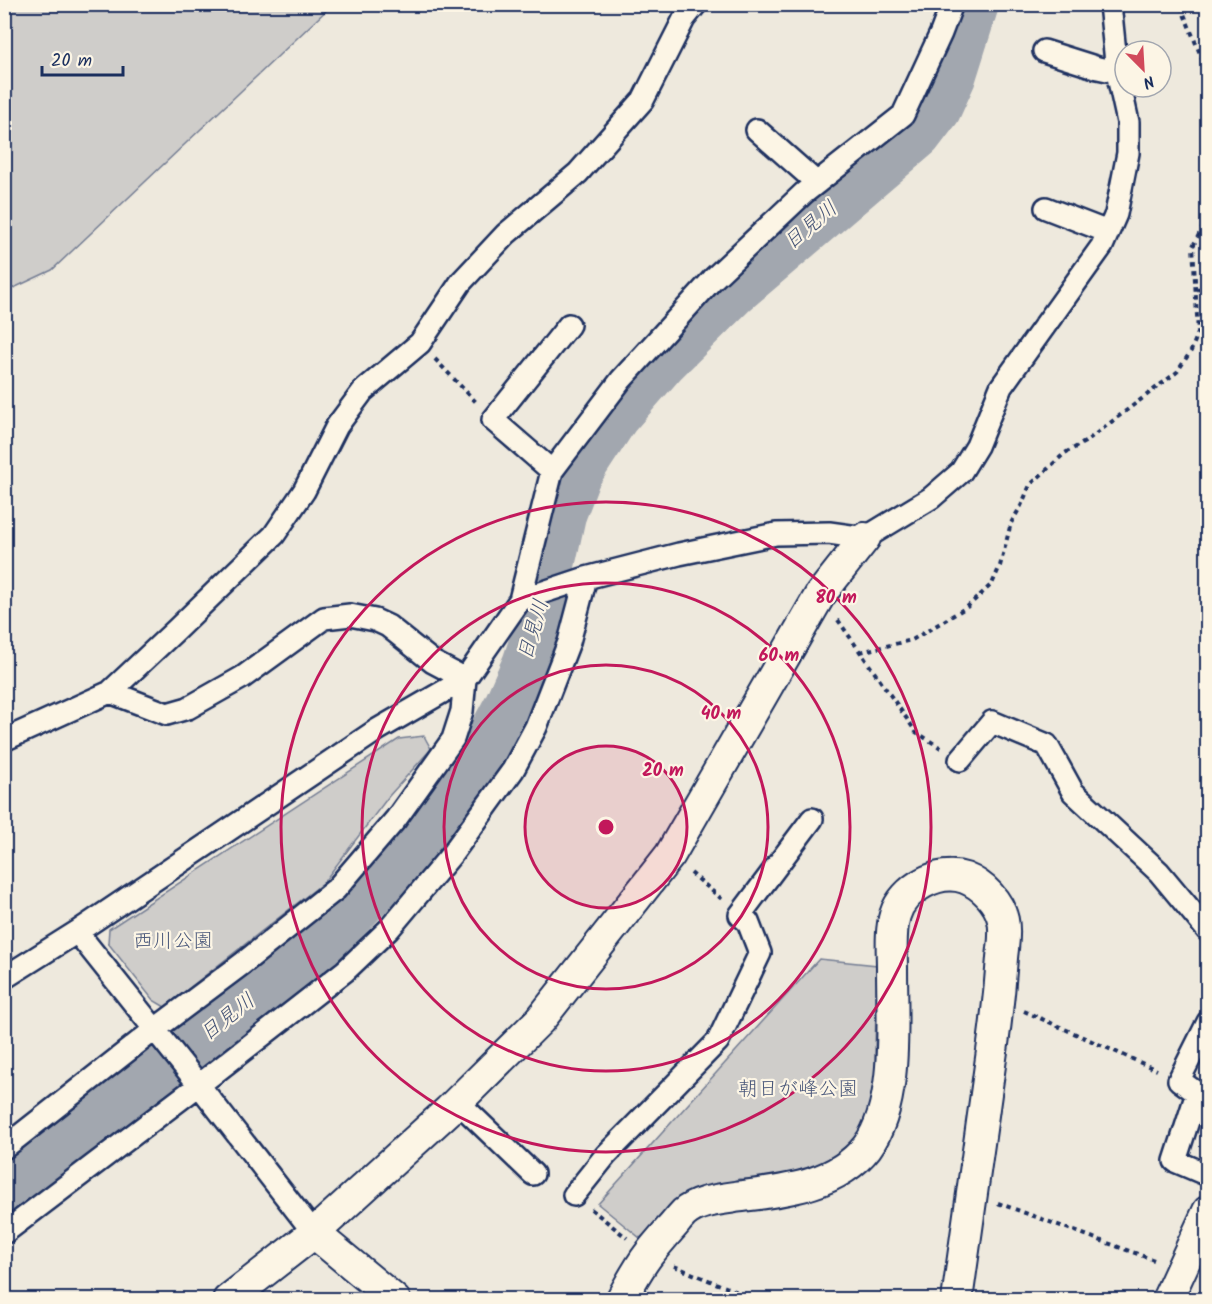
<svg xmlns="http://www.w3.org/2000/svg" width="1212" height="1304" font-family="Kalam,'Klee One',sans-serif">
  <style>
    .green { fill: #cfcdca; stroke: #757e94; stroke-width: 1.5 }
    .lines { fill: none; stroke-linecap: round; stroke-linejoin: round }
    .river { stroke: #a2a7af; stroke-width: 48 }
    .street-casing { stroke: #1b2f5e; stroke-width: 26 }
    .secondary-casing { stroke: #1b2f5e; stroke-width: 34 }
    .path { stroke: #1b2f5e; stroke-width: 4; stroke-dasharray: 4.5 4.5; stroke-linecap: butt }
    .street { stroke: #fcf5e5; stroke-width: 21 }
    .secondary { stroke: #fcf5e5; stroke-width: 30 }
    .ring { fill: none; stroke: #c2185b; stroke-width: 3 }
    .labels { text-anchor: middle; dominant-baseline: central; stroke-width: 4.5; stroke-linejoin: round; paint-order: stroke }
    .park-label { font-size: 20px; fill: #485679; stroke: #fcf5e5 }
    .water-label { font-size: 21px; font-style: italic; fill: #445376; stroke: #fcf5e5 }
    .centre { fill: #c2185b; stroke: #fcf5e5; stroke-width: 3 }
    .ring-label { font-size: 18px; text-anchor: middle; font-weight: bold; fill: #c2185b; stroke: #fcf5e5; stroke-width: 4.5; stroke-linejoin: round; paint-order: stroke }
  </style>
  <rect width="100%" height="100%" fill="#eee9dd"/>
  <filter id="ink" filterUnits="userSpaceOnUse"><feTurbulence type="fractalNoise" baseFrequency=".0167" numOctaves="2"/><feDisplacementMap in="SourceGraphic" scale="12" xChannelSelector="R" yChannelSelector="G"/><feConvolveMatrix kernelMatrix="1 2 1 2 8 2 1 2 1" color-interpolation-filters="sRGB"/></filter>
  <g filter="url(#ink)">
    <path class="green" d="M4,5L5,4L332,5L52,270L5,292Z
      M424,736L431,749L389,796L323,883L165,1007L153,1000L108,943L109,929L399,739Z
      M819,959L877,965L875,1050L876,1092L856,1138L822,1165L782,1180L739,1179L685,1199L640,1238L598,1204Z"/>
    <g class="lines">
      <path class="river" d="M4,1194L322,943L383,881L455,793L482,753L507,707L526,664L536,633L562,515L577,475L615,417L663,362L735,291L918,135L937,110L952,77L975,4"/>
      <g class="street-casing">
        <path id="street" d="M1044,51L1098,68L1117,72
          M757,130L817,183
          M1046,208L1108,232
          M552,471L493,420L569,325
          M520,600L586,578L679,554L776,534L829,533L865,538L931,498L961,472L977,446L1001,387L1102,246L1116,214L1128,153V122L1117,72L1110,4
          M110,692L167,714L188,708L243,677L324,618L350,615L375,620L388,626L433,662L465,679
          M4,740L110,692L177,629L274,535L304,491L337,426L363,391L420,343L461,282L506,234L578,173L643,100L684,19L696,4
          M960,760L992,722L1047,745L1073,792L1159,872L1208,931
          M77,932L199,1085L314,1233
          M4,978L77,932L377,730L465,679L520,600L552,471L621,380L713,279L804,193L903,115L941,33L952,4
          M1208,1022L1179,1080L1197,1093L1175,1161L1208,1175
          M458,1102L533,1174
          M4,1148L154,1030L242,964L336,889L396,819L453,739L462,711L465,679
          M574,1195L606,1155L718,1041L760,953L748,922L740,915L812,819
          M4,1233L199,1085L345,971L389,929L452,854L513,770L536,727L569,642L586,578"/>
      </g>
      <g class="secondary-casing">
        <path id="secondary" d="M314,1233L395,1300
          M228,1300L314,1233L449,1110L540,1020L670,855L820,595L865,538
          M621,1300C630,1284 638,1268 649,1254C656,1245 663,1237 670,1229C675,1224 679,1218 684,1213C698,1201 718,1200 735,1197C781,1191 836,1187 867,1147C899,1104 892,1020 892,968C892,951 890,931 895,915C903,888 939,869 965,878C983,885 999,902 1003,920C1006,933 1003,946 1002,958C1000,987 997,1015 993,1044C981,1129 969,1214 957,1300
          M1167,1300L1208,1211"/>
      </g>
      <path class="path" d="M1197,290L1208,284
        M435,359L477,403
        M838,620L916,732L941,748
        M860,652L912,640L967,607L992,584L1000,566L1011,523L1021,506L1030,485L1065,453L1085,442L1177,372L1191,351L1198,333L1193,246L1205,223L1203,109L1207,71L1180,4
        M691,873L724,901
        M1024,1011L1157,1070
        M998,1203L1154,1260
        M591,1209L627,1238
        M674,1266L757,1300"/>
      <use href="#street" class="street"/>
      <use href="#secondary" class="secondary"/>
    </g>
  </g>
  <circle cx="606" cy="827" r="81" fill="#c2185b" fill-opacity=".12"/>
  <g class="ring">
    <circle cx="606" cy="827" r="81"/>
    <circle cx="606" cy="827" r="162"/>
    <circle cx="606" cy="827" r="244"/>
    <circle cx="606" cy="827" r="325"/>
  </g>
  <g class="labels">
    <g class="park-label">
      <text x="173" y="942">西川公園</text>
      <text x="798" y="1090">朝日が峰公園</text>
    </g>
    <g class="water-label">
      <text transform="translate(811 226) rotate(-40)">日見川</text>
      <text transform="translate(534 630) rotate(-74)">日見川</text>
      <text transform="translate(228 1018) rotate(-38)">日見川</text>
    </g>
  </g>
  <circle cx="606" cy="827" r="9" class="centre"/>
  <g class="ring-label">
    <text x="836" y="603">80 m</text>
    <text x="779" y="661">60 m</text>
    <text x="721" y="719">40 m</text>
    <text x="663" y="776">20 m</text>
  </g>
  <rect width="1212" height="1304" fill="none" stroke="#fcf5e5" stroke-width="24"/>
  <rect x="12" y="12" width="1188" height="1280" fill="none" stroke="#1b2f5e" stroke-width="2" filter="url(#ink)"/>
  <g transform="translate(1143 69) rotate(156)"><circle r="28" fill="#fcf5e5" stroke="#a2a6af" stroke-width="1.5"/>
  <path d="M0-4.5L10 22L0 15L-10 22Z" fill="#d1495b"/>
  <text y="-9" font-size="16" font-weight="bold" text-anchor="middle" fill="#1b2f5e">N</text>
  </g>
  <path d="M42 66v9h81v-9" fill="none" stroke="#1b2f5e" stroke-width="3"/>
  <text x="51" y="66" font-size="18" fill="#1b2f5e" stroke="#fcf5e5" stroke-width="4.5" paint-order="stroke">20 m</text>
</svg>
